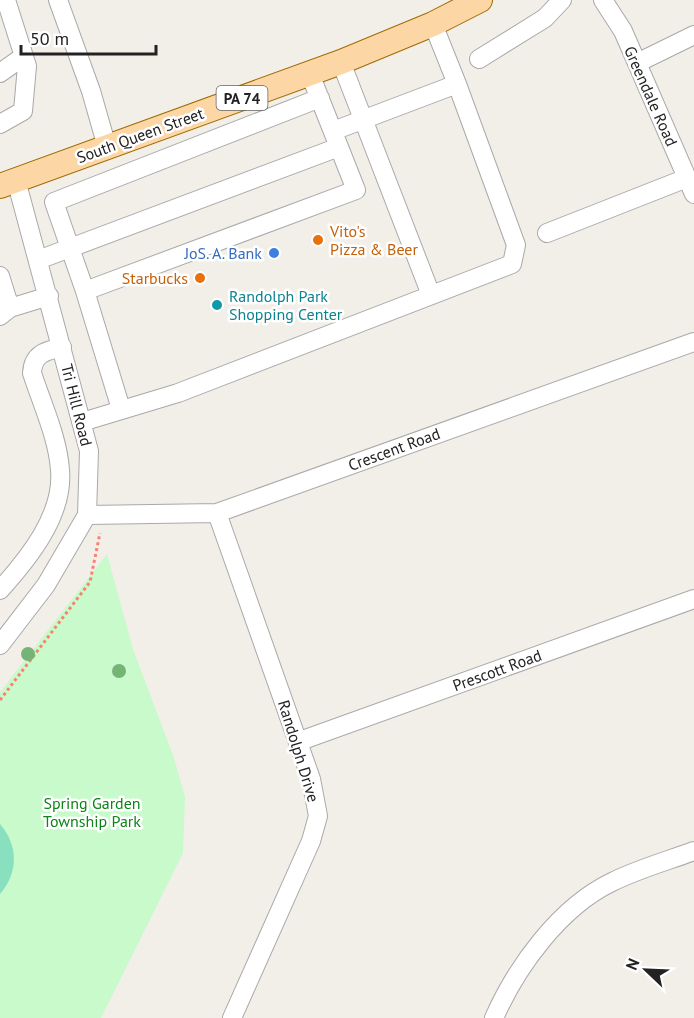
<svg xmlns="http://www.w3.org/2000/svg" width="694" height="1018" font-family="'PT Sans',sans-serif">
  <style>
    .park { fill: #c8facc }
    .pitch { fill: #88e0be }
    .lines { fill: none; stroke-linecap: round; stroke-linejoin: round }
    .minor-casing { stroke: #a9a9a9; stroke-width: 20 }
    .major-casing { stroke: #a06b00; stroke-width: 26 }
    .path { stroke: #fa8072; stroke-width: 3; stroke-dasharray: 3 3; stroke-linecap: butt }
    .minor { stroke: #fff; stroke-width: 18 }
    .major { stroke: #fcd6a4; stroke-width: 24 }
    .tree { fill: #74b475 }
    .food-dot { fill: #e8710a; stroke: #fff; stroke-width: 2 }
    .shop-dot { fill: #3f7fe0; stroke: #fff; stroke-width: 2 }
    .culture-dot { fill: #0f9aa8; stroke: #fff; stroke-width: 2 }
    .labels { text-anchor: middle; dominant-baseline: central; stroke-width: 5; stroke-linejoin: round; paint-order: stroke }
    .shield { fill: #fff; stroke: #646464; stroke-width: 1.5 }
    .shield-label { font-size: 15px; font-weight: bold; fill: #222 }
    .street-label { font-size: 16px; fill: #222; stroke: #fff }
    .food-label { font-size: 16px; fill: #c56008; stroke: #fff; text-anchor: start }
    .shop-label { font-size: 16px; fill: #366cbe; stroke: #fff; text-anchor: end }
    .culture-label { font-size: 16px; fill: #0d838f; stroke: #fff; text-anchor: start }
    .park-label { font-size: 16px; fill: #0c8416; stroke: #fff }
  </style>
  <rect width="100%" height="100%" fill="#f2efe9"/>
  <path class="park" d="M107,554L133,649L174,758L185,797L183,853L101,1018H0V692Z"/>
  <path class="pitch" d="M0,824C18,845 19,872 0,894Z"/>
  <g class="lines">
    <g class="minor-casing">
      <path id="minor" d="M58,0L91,91L107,147
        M603,0L623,31L694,194
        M479,59L545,18L562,0
        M341,62L431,295
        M637,63L694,35
        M0,73L24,56
        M320,98L54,202L85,291L356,190L339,147
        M0,124L23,111L27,66L6,0
        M333,131L457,84L433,24
        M547,233L687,178
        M38,260L339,147L310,74
        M0,276L10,308
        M85,291L121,409
        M0,316L10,308L49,296
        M82,422L178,393L512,264L516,245L457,84
        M217,513L311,779L318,816L311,841L232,1018
        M87,515L217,513L694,342
        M0,590C28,559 64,515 60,470C58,438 42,404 32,373C33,354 45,351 62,347
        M0,645L46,585L87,515L89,451L16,180
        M300,741L694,599
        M494,1018C517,966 560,907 612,882C638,869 667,861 694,851"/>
    </g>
    <g class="major-casing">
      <path id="major" d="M0,186L341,62L433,24L480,0"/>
    </g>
    <path class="path" d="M0,700L90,582L100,533"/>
    <use href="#minor" class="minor"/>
    <use href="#major" class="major"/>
  </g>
  <g class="tree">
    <circle cx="28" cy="654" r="7"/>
    <circle cx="119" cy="671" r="7"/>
  </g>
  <g class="food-dot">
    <circle cx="318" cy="240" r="6"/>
    <circle cx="200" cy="278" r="6"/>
  </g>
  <circle class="shop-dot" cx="274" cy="253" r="6"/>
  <circle class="culture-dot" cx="217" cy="305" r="6"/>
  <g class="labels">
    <rect class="shield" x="216.5" y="86" width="51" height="24" rx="4.5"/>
    <g class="shield-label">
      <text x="242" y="98">PA 74</text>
    </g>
    <g class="street-label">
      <text transform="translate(651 96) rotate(66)">Greendale Road</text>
      <text transform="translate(140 135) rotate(-20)">South Queen Street</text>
      <text transform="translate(77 405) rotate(76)">Tri Hill Road</text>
      <text transform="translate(394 449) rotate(-20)">Crescent Road</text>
      <text transform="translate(497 670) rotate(-20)">Prescott Road</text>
      <text transform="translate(299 751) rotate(73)">Randolph Drive</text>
    </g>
    <g class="food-label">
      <text x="330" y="231">Vito's<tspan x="330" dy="18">Pizza &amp; Beer</tspan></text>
      <text x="188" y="278" text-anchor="end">Starbucks</text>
    </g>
    <g class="shop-label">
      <text x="262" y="253">JoS. A. Bank</text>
    </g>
    <g class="culture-label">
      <text x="229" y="296">Randolph Park<tspan x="229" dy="18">Shopping Center</tspan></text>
    </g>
    <g class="park-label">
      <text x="92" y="803">Spring Garden<tspan x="92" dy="18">Township Park</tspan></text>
    </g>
  </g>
  <g transform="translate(646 970) rotate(293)" stroke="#ffffff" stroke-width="4.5" paint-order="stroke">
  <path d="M0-4.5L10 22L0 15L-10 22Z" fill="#222222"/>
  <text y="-9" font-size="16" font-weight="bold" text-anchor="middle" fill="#222222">N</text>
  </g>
  <path d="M21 45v9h135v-9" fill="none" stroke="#222222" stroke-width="3"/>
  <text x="30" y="45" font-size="18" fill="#222222" stroke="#ffffff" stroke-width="4.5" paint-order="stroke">50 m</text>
</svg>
